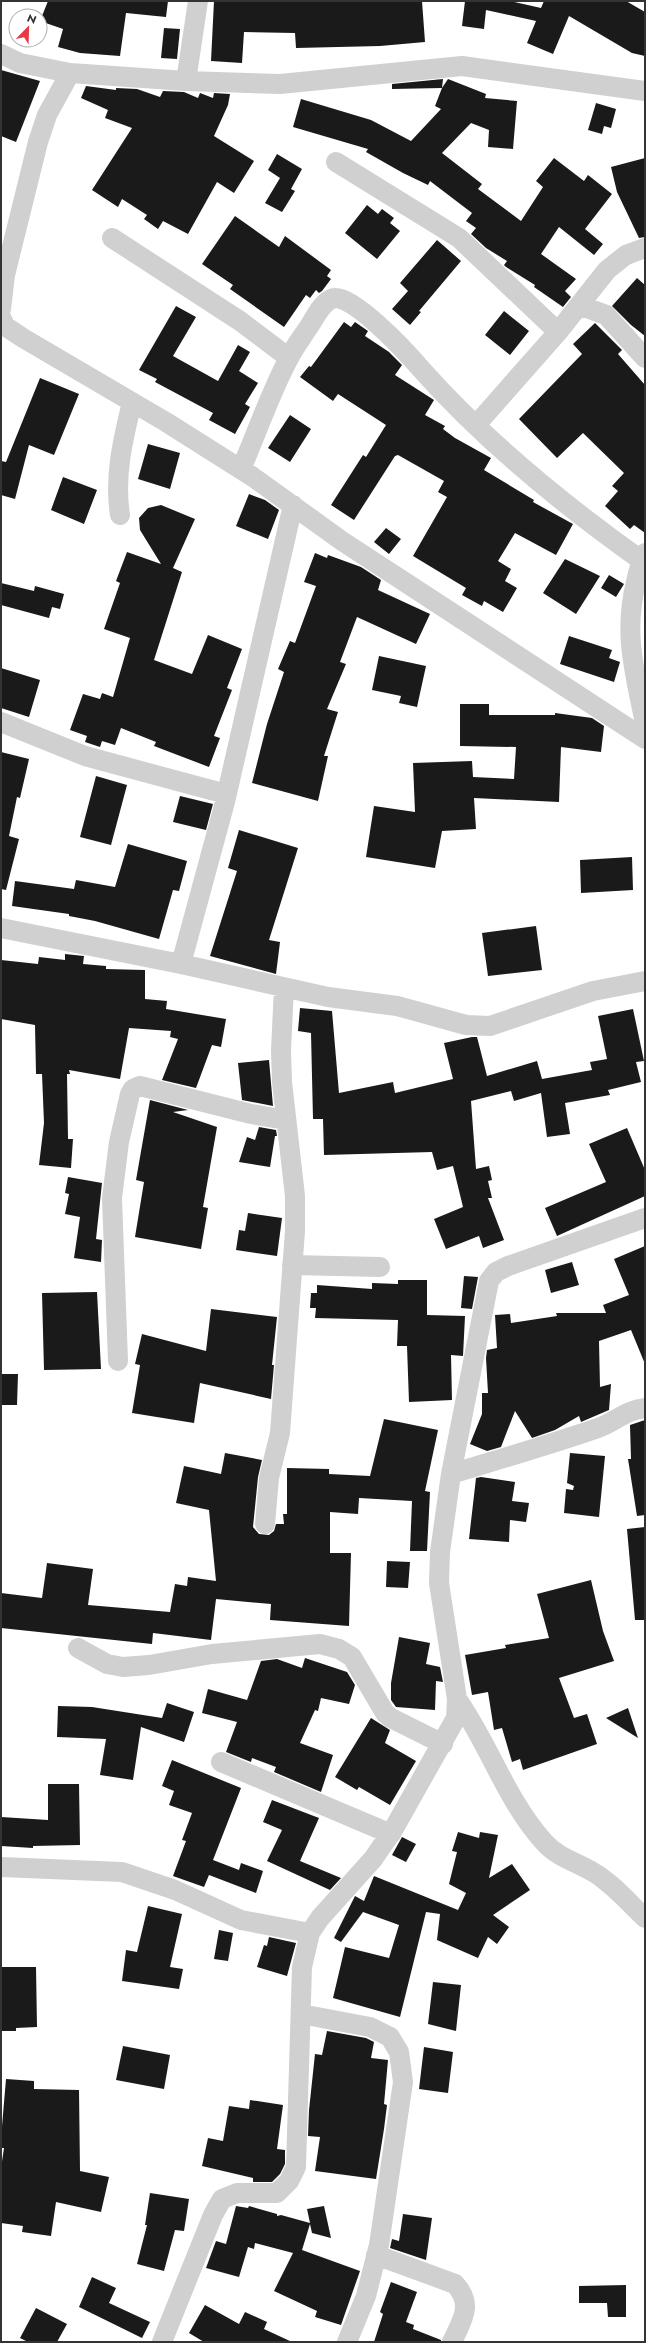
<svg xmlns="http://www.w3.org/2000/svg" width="646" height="2343" font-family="Jost,sans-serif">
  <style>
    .building { fill: #1a1a1a }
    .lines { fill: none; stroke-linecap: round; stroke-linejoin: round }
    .minor { stroke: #d0d0d0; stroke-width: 20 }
  </style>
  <rect width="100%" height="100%" fill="#fff"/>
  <path class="building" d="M48,1H168L166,17L126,13L120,56L80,53L58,47L63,29L40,21Z
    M214,1H422L425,42L380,46L296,48L295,33L244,32L242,63L211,61Z
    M465,1H510L541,8L544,1H626L645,12V56L632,53L569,16L553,54L527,43L536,21L486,10L484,29L462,26Z
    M164,28L180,29L177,59L161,58Z
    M1,70L40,81L16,142L1,136Z
    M443,79L442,88L448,79L486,94L485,98L517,101L513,149L488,147L489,130L471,123L442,153L482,184L478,189L521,221L543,187L536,181L554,158L584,181L588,175L612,194L585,229L603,244L594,255L559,227L541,254L576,279L565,291L571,297L563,307L534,287L535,285L506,267L504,265L507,261L486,248L471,234L476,228L466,221L472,213L430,181L428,185L403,173L366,152L368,149L293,127L301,99L371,120L411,141L441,109L435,106L442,88L392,89V84Z
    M86,86L116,90V88L137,89L160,97L163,91L184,92L198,98L200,93L213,98L214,93L230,94L228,105L214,136L254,161L234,193L217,182L188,234L163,221L158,229L144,219L147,215L122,199L118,207L92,190L132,128L105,118L108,110L81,98Z
    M596,103L616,109L611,128L604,126L602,134L588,130Z
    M277,154L302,169L291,189L295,191L282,212L265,203L280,178L268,170Z
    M645,158V237L639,238L617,192L611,167Z
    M367,205L378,214L382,209L394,218L390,223L400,231L377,259L345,233Z
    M235,216L279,247L285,236L331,270L327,276L331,279L322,291L319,293L316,290L310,298L306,295L284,327L230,289L233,285L202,264Z
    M437,240L461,261L419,311L421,312L410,325L392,309L408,291L400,283Z
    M637,278L645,285V336L631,325L612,306Z
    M176,306L196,317L173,356L218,381L238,345L250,352L239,371L258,383L245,404L250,407L235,434L209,420L213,413L155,382L157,379L139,370Z
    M504,311L529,331L510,355L485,335Z
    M344,322L351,327L355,322L368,331L365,336L389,352L402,365L395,375L434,400L425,415L445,426L443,429L455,438L491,458L484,470L534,500L533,502L573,524L556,555L515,533L498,561L511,569L505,581L517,588L503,612L484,601L482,606L462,595L466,588L413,556L447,497L438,492L444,481L398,455L395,456L354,520L331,505L363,455L366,457L386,425L338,394L333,401L300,377L309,366L311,367Z
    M595,323L622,350L618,354L645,385V533L634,525L630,529L605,506L618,491L612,486L624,473L583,433L557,458L519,419L582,354L573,344Z
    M40,378L79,394L54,455L29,445L15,499L1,495V461L6,462Z
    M290,415L311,429L290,462L268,448Z
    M148,444L180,453L170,489L138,479Z
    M63,477L97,490L84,524L51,510Z
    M249,494L265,500L279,510L268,539L236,526Z
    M161,505L195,519L173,568L182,572L154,660L192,674L208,635L242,649L227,688L232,690L214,736L220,738L209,767L154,746L156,742L121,728L115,745L102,741L100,747L85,742L87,736L70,730L83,694L100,699L102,693L113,697L130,638L104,629L120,583L116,581L127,552L161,564L140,530L139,518L148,508Z
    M386,528L401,539L389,554L374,542Z
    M315,553L327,558L328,555L361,567L381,580L378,590L430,614L416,644L357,617L340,662L346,664L327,709L338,712L324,756H328L318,801L252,783L267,724L284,672L278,669L290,641L295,643L316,586L304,582Z
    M565,559L600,576L576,614L543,593Z
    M609,575L624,584L616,597L601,588Z
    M1,583L34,591L35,586L64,594L60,609L52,607L49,618L1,605Z
    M569,636L612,650L609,658L620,662L614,682L560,664Z
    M379,656L426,666L417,707L399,703L401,696L372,690Z
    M1,668L40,680L29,717L1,708Z
    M460,704H489V715H555V713L592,718L604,726L601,752L561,747L559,802L474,798L476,829L442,831L435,868L366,857L374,806L415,812L413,763L472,761L473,777L514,779L516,747L460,746Z
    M1,752L29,759L20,798L17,797L9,836L19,839L6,890L1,889Z
    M96,776L127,785L111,845L80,837Z
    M180,796L213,804L206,830L173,822Z
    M239,830L298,848L269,940L280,942L276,974L210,956L237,871L228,868Z
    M128,844L187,861L179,891L173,890L159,939L95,921L69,916V914L12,906L15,881L74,889L76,880L115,887Z
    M632,857L633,890L581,893L580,860Z
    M536,926L542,970L488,976L482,933Z
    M65,954L84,956L83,964L106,966V969L145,970V999L167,1001L166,1009L226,1019L221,1047L212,1045L196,1088L162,1080L178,1039L170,1037L171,1031L129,1028L120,1079L69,1070L70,1074H67L68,1139H73L71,1168L39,1165L44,1123L42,1074H36L35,1025L1,1019V960L38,964L39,957L65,960Z
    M300,1008L332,1011L339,1093L393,1082L395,1093L453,1079L444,1043L472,1037H477L487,1076L537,1061L542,1079L592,1070L590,1062L607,1059L598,1016L633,1009L644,1061L636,1062L641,1082L608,1090L610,1095L565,1103L570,1134L547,1137L541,1093L514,1101L511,1091L471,1101L476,1169L489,1166L492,1180L488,1181L492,1198H488L504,1240L483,1248L479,1236L446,1249L434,1219L463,1207L453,1166L437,1170L432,1152L324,1155L323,1119H313L311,1033L298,1031Z
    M269,1060L273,1106L242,1100L238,1063Z
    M150,1100L188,1110L173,1112L217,1127L203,1207L208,1208L201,1249L135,1237L144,1182L136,1180Z
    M259,1127L276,1130L277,1136H275L270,1167L239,1162L247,1137L255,1140Z
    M627,1128L645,1170V1196L557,1236L545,1208L606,1182L589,1144Z
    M68,1177L102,1183L96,1239L102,1240L101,1262L74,1258L80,1217L65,1214L69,1194L65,1193Z
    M248,1213L282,1218L277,1256L236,1250L239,1230L245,1231Z
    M645,1246V1364L631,1330L599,1341L600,1387L611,1384L609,1410L581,1422L579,1416L555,1430L532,1438L515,1411L501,1447L487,1451L470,1444L482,1414V1393H488L486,1358L487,1350L497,1348L495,1315L510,1314L511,1323L557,1316L556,1313H606L603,1305L629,1295L614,1259Z
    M572,1262L579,1285L551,1293L545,1270Z
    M464,1276L478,1277L472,1309L461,1308Z
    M398,1280H427V1315L465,1316L463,1356L451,1355L452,1400L409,1402L407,1346H397L398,1320L315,1318L316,1308H310L311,1293H317V1285L372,1289V1283L398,1284Z
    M97,1292L101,1369L44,1370L42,1293Z
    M211,1309L277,1317L272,1365H274L271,1399L200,1383L194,1423L132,1413L140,1365L135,1364L142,1334L206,1351Z
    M1,1374H18L17,1405H1Z
    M384,1419L438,1430L425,1491L430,1492L427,1551H410L412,1501L359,1498L358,1514L330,1512V1553H351L349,1626L270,1620L271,1604L216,1599L211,1640L153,1633L152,1644L1,1628V1593L42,1598L47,1563L93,1569L88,1605L170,1612L175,1584L187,1586L188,1577L216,1581L209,1510L176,1503L184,1466L221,1474L225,1453L262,1460L258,1477L253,1527L259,1534L269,1535L274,1531L276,1524H284L283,1514H287V1468L329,1469V1474L370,1476Z
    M645,1420V1515L637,1516L628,1459H631L630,1425Z
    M570,1453L605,1456L599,1517L564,1513L566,1489L573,1490L574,1486L567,1483Z
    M481,1477L515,1482L512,1501L529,1503L526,1522L510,1520L509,1542L469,1539L476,1478Z
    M645,1527V1620H635L627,1529Z
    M387,1561L410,1562L408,1588L386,1587Z
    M591,1580L603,1631L614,1661L559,1678L574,1718L587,1714L597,1744L523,1770L520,1759L512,1762L502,1728L494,1730L488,1692L472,1695L465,1655L506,1648L505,1645L549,1638L537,1594Z
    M399,1637L430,1643L426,1664L440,1667L443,1682L436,1681L435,1710L396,1707L391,1700V1683Z
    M305,1658L347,1672L355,1685L349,1704L321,1698L318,1711L315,1710L300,1743L333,1755L321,1792L274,1772L276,1767L252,1758L251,1762L226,1752L237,1722L202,1713L208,1689L247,1700L261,1661L277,1659L302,1668Z
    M167,1703L194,1712L184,1742L141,1727L133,1780L100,1775L106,1739L57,1737L58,1706L92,1707L162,1718Z
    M628,1708L638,1738L606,1718Z
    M371,1718L390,1730L385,1743L416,1761L390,1805L359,1787L357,1790L335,1777Z
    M172,1760L241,1788L213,1860L239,1870L241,1863L263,1871L256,1893L209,1875L204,1887L173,1876L186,1841L182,1840L192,1813L169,1805L174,1791L162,1786Z
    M48,1784H79L80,1845L33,1846V1848L1,1846V1817L48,1820Z
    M272,1800L319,1818L300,1861L341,1878L330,1890L267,1861L282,1830L263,1822Z
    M458,1832L479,1838L480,1832L498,1835L489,1878L512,1864L530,1890L493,1915L509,1927L497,1944L488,1937L478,1958L437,1940L440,1914L426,1912L400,2017L333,1998L345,1947L389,1958L399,1925L363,1912L341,1942L334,1938L355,1896L364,1901L374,1876L458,1910L466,1893L449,1884L457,1852L452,1851Z
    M402,1837L416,1844L406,1862L392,1855Z
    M148,1906L182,1914L170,1967L183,1969L179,1989L122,1981L126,1950L137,1952Z
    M219,1930L233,1933L228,1961L214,1959Z
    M269,1937L296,1943L287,1976L257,1967L264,1945L267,1946Z
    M1,1967H36L37,2027L16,2028V2031H1Z
    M433,1982L461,1985L456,2031L428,2024Z
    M327,2031L366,2038L374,2042L371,2058L388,2060L384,2104L387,2105L384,2129L376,2179L315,2171L320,2137L308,2136L309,2110L315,2054L322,2055Z
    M123,2046L170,2055L164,2089L116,2080Z
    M424,2047L453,2052L448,2093L419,2089Z
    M6,2079L34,2081V2089L79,2090L80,2171L109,2177L101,2212L56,2202L51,2236L22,2232L23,2226L1,2223V2168L4,2148H1V2138Z
    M250,2100L283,2105L277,2149L285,2150V2164L280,2174L272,2182H253V2178L202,2166L208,2138L223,2141L229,2106L249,2109Z
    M150,2193L189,2199L184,2231L175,2230L164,2271L137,2264L147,2225H145Z
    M236,2206L248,2208L249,2206L277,2214V2216L281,2215L310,2223L307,2209L324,2206L331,2238L312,2233L310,2224L302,2250L360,2271L341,2325L315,2317L317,2311L274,2291L293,2253L255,2243L254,2249L248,2247L239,2277L206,2268L216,2241L226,2244Z
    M403,2214L432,2218L426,2260L390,2248L392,2239L399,2241Z
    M92,2277L116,2288L109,2303L150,2322L142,2338L79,2307Z
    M391,2282L417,2292L406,2322L414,2325L413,2329L441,2340V2342H374L383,2314L380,2312Z
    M626,2285V2317H608L607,2303H579V2286Z
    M205,2305L239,2324L245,2312L267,2322L264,2329L292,2342H204L189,2333Z
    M36,2308L67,2324L57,2342H28L20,2338Z"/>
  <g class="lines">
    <path class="minor" d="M1,54L20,63L70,73
      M186,81L198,1
      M336,162L459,238L558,332
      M112,238L240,321L289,358
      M579,305L606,315L645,358
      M1,309L5,275L38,142L47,115L70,73L186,81L280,84L462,66L645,91
      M1,317L5,326L23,338L166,422L253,477L342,541L645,739
      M476,425L558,332L607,270L626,255L645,248
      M241,469C257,433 270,393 289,358C295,346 303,336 310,325C316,316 321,304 331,299C349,289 409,355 421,369C486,442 562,504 641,560
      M120,515C114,475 123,440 132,402
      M645,553C640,562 638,572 636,582C623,635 635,672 645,724
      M1,722L85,756L226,794
      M1,928L181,964L328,997L397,1006L466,1025L490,1026L593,991L645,981
      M181,964L225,802L293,505
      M292,1265L380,1267
      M118,1361L112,1198L119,1142L130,1094L133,1089L140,1086L251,1114L286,1120
      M451,1474C500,1459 549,1445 598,1428C615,1422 626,1410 645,1408
      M265,1524L269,1478L280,1433L295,1231V1196L282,1082L281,1050L284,987
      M78,1648L107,1664L123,1667L149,1665L212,1654L320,1644L339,1649L352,1657L385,1713L391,1718L443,1744
      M457,1699C489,1744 506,1800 544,1842C557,1857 576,1862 593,1872C612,1883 628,1902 645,1918
      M221,1762L391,1834
      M1,1867L122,1872L175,1890L241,1920L310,1933
      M301,2014L370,2027L390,2037L399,2052L403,2082L379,2245L366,2296L347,2342
      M376,2255L455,2284C474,2305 462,2320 452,2342
      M162,2342L213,2215L222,2199L237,2193H277L289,2181L296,2167L302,1967L310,1933L320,1918L373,1859L393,1830L456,1718L457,1699L439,1583L440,1552L451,1474L489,1281L496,1272L508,1266L645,1218"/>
  </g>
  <rect width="646" height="2343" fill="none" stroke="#333333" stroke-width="4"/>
  <g transform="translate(28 28) rotate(23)"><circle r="19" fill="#ffffff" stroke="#adadad"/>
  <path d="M0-3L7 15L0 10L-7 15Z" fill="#e63946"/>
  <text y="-6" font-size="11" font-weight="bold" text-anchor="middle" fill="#333333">N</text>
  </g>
</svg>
